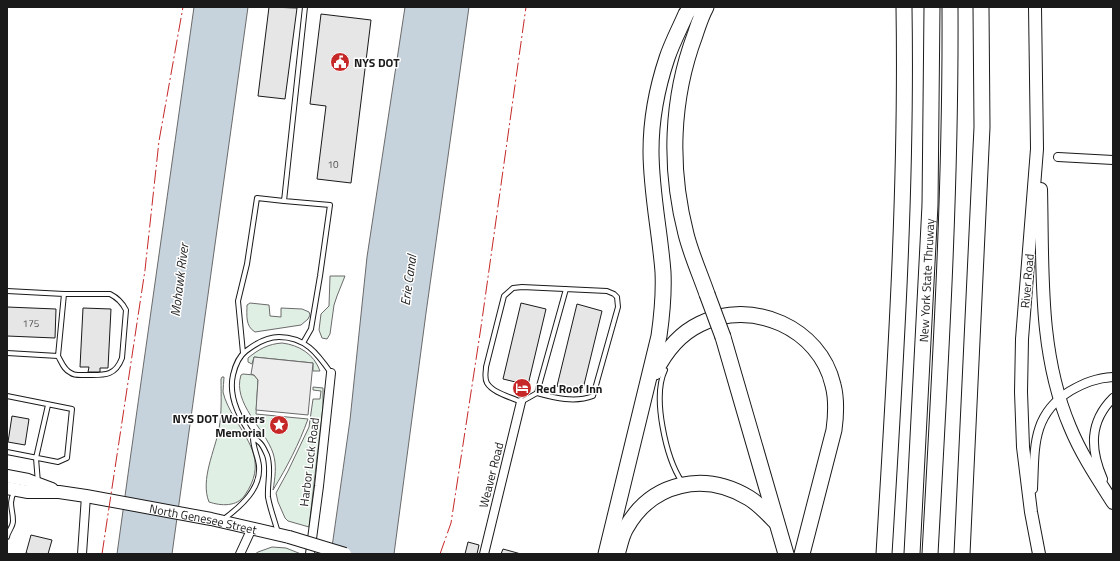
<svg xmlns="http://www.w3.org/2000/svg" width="1120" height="561" font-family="'Titillium Web',sans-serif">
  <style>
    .green { fill: #e0efe3; stroke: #6a6a6a }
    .parking { fill: #ededed; stroke: #6a6a6a }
    .water { fill: #c6d2dc; stroke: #6a6a6a }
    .building { fill: #e6e6e6; stroke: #1a1a1a }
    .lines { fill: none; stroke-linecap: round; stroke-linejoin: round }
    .service-casing { stroke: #1a1a1a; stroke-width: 6 }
    .minor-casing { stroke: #1a1a1a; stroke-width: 10 }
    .secondary-casing { stroke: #1a1a1a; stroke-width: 14 }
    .motorway-casing { stroke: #1a1a1a; stroke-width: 17 }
    .service { stroke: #fff; stroke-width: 4 }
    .minor { stroke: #fff; stroke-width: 8 }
    .secondary { stroke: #fff; stroke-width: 12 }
    .motorway { stroke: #fff; stroke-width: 15 }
    .secondary-bridge-casing { stroke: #1a1a1a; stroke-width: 14; stroke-linecap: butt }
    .motorway-bridge-casing { stroke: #1a1a1a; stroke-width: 17; stroke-linecap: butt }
    .secondary-bridge { stroke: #fff; stroke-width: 12 }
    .motorway-bridge { stroke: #fff; stroke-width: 15 }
    .power { stroke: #c62828; stroke-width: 1; stroke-dasharray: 14 3 2 3; stroke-linecap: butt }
    .labels { text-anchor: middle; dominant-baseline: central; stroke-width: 3; stroke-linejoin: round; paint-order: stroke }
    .number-label { font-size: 10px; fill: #4d4d4d }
    .poi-label { font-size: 12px; font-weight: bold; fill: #1a1a1a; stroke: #fff; text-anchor: start }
    .street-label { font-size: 12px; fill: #1a1a1a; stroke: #fff }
    .water-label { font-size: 13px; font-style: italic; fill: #1a1a1a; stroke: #fff }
  </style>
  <rect width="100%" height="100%" fill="#fff"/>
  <path class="green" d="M330,276H345L337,296L334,305L330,334L327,339L322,338L319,330L321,314L329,306Z
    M250,303L269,305L270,316L281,317V308L302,309L309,312L310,315L308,319L301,325L255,332C245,326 247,315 247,305Z
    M282,343C299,345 314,354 320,371H313V363L254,357L252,364L248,362V358C259,349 268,344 282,343Z
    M243,374L254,375L258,380L256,414L308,419C299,444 287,467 273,490C275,478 277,465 273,453C265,429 232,403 241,375Z
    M222,377H224C224,382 223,387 223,392C225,401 230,410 234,417C251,445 266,464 245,495C237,507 221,506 209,502C200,480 215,450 219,429C222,412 221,396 221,379Z
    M313,387L323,388V406L309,527L288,521L285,518L278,502L276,493L288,471L309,427L313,399H320L321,391L313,390Z
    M272,547L286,548L301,554H255L258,552Z"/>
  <path class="parking" d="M254,357L313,363L308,415L256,410L258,380L254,375L251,374Z"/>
  <path class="water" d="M194,7H248L172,554H117L130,460Z
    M405,7H469L426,313L394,554H331L350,420L367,257Z"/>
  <path class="building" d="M269,7L297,8L285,99L258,96Z
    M321,14L371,20L351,183L317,179L326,106L310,104Z
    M521,303L546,309L528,385L503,379Z
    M577,304L602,311L582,393L557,386Z
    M7,307L56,309L55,338L7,336Z
    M83,308L111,309L108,368H100V372H88L89,367H80Z
    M12,416L29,419L25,445L8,442Z
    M31,535L52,540L48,554H31L26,553Z
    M468,542L479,545L477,554H465Z
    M503,549L521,554H501Z"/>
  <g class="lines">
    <g class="service-casing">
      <path id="service" d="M522,287L607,291L614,294L617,297L618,307L593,396C575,403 555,398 537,393L521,402C511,397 493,393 487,383C484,378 486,372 486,367L504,296L513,288Z
        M7,291L64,294L58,356L7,353
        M303,343L311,329L320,276L330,205L284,201L305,7
        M243,353L238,301L247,264L257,198L284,201
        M58,356C62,363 64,370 71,373C75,376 82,375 86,375C103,375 115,377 122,358L126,310C122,302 118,298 110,294H64
        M665,370C652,397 666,458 682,482
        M537,393L566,289
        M7,396L72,409L67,458L58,462L7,452
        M38,483L36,458L48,405
        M224,519C241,506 261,489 259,466C258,456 253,448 253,438
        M278,533C275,521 270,509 268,497C267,483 272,469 267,455C265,451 263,445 259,442C257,440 254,439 252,436C239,418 228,397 233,375C235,366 238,357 246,351C255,344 267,337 279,337C305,337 317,353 331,373
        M7,537C8,531 13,527 13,521C13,508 8,505 14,492"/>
    </g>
    <g class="minor-casing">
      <path id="minor" d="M1058,157L1113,160
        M1103,479C1090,449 1089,422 1113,398
        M1033,489C1035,449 1031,415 1070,391C1084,383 1096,378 1113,377
        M82,554L86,496
        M240,554L252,528
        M310,554L319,486L331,373
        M484,554L521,402"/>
    </g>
    <g class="secondary-casing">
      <g id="secondary">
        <path d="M1035,7L1037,149L1022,339L1021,392L1023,447L1031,512L1039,554"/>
        <path d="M1041,189C1043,269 1038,352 1070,427C1081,454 1097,478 1113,503"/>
        <path d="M7,476L28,480L52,489"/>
        <path id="s1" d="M7,488L28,492H59L86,496L211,519L289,537"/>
      </g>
    </g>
    <g class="motorway-casing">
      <g id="motorway">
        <path d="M706,7C701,16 698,26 695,35C671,99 669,168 686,234C691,254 700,274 707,294"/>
        <path d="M723,337L786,554"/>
        <path d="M655,372C665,352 679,334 700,324C752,298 820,328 833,385C837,400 836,415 834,430L802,554"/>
        <path d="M606,554L659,336C662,315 664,294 663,272C660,232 651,192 651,151C651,120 657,88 667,58C672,43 680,28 686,14L691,7"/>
        <path d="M617,554C620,546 621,536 626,528C652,482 704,471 749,498C759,504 768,514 776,522"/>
        <path d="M884,554C895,372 907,189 904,7"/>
        <path id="s2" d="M912,554L930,205L932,7"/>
        <path d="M930,554C940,372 951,190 950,7"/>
        <path d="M962,554L982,127L981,7"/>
      </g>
    </g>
    <use href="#service" class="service"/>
    <use href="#minor" class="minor"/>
    <use href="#secondary" class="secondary"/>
    <use href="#motorway" class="motorway"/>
    <g class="secondary-bridge-casing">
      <path id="secondary-bridge" d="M289,537L345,554"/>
    </g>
    <g class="motorway-bridge-casing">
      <path id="motorway-bridge" d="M707,294L723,337"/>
    </g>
    <use href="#secondary-bridge" class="secondary-bridge"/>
    <use href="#motorway-bridge" class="motorway-bridge"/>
    <path class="power" d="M102,554L145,270L159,141L183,7
      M440,554L451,523L481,327L526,7"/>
  </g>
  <defs>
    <g id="civic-disc" transform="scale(1)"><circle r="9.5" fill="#c62828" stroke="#fff"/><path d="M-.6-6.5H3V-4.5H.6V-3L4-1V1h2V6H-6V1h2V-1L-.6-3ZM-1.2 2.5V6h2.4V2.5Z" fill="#fff"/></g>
    <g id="hotel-disc" transform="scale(1)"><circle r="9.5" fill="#c62828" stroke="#fff"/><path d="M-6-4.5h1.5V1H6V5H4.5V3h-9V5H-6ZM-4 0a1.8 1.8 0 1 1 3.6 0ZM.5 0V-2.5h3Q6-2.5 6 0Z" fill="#fff"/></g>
    <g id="sight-disc" transform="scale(1)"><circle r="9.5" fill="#c62828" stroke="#fff"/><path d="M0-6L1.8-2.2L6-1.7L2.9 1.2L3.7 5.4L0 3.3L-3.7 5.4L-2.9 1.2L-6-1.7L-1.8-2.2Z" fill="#fff"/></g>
  </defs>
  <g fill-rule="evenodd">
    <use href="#civic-disc" x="340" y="62"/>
    <use href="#hotel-disc" x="522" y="388"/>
    <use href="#sight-disc" x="279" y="425"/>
  </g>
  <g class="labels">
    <g class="number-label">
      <text x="333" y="164">10</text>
      <text x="31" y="323">175</text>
    </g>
    <g class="poi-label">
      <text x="354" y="62">NYS DOT</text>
      <text x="536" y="388">Red Roof Inn</text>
      <text x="265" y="418" text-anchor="end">NYS DOT Workers<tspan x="265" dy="14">Memorial</tspan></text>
    </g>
    <g class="street-label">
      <text stroke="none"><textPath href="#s2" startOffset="274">New York State Thruway</textPath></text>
      <text transform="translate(1027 281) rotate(-85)">River Road</text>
      <text transform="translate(309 462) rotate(-83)">Harbor Lock Road</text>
      <text transform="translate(491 475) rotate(-76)">Weaver Road</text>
      <text stroke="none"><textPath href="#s1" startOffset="199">North Genesee Street</textPath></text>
    </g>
    <g class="water-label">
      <text transform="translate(179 280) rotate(-83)">Mohawk River</text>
      <text transform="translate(408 280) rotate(-82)">Erie Canal</text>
    </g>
  </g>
  <rect width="1120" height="561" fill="none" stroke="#1a1a1a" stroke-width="16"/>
</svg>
